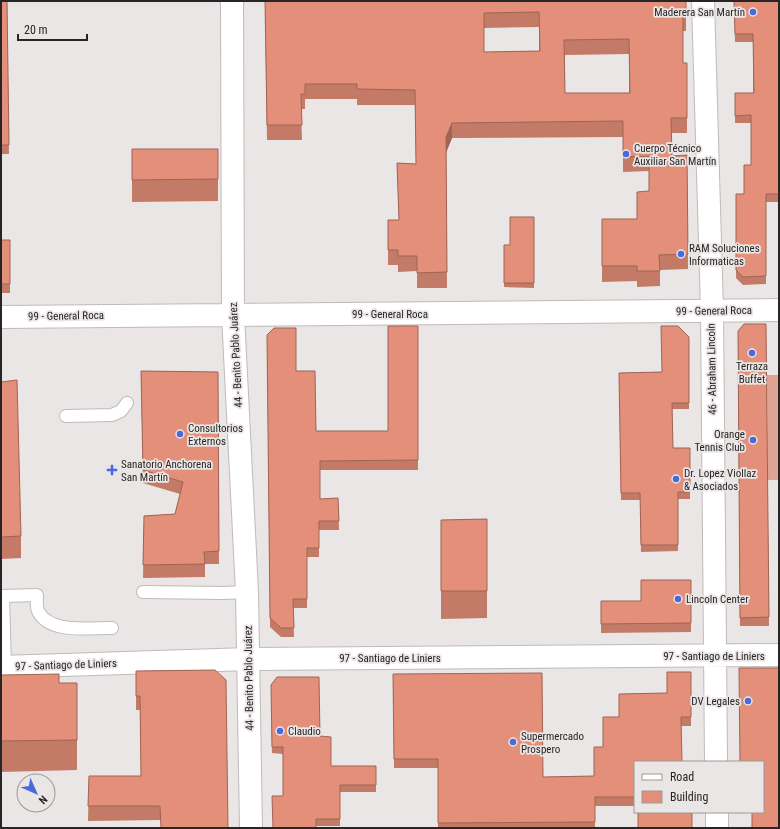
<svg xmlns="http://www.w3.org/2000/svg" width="780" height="829" font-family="'Roboto Condensed',sans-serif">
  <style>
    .park { fill: #dfa394 }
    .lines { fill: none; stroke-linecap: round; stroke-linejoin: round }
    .service-casing { stroke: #bfbbba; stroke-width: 14 }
    .minor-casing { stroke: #bfbbba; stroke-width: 24 }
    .service { stroke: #fff; stroke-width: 12 }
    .minor { stroke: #fff; stroke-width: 22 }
    .wall { fill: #c37b68; fill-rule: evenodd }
    .shaded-wall { fill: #9f6455 }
    .building { fill: #e38f79; stroke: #9f6455; fill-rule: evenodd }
    .poi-dot { fill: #4969dd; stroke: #eae6e5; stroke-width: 1.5 }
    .labels { text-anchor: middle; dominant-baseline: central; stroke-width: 3.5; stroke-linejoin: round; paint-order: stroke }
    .poi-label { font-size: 11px; fill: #272525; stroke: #eae6e5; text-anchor: start }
    .street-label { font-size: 11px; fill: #272525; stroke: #eae6e5 }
  </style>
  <rect width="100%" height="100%" fill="#eae6e5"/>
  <path class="park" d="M767,375H779V480H768Z"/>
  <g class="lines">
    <g class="service-casing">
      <path id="service" d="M66,416L112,415L121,411L127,403
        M143,592L223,593L247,592
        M5,667L3,596L37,595C37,600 36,607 38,611C50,635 91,627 112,628"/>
    </g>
    <g class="minor-casing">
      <path id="minor" d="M232,1L233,315L247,592L251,828
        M703,1L712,311L716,762
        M1,317L779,310
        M1,667L249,659L779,655
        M717,812V828"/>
    </g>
    <use href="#service" class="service"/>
    <use href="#minor" class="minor"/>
  </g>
  <path class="wall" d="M1,1H7L9,154H1Z
    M265,1H686V31H683V63H687V133H671L672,156L687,155L688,269L660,270V286L637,287V281L602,282V219H637L649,191V171L623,172V137L452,138L446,152L447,288H417V271L398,272V265H388V235L399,220L397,163L416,164L415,105H357V99H305V109H301L302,140H267ZM539,27V51L484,52V28ZM629,54V93H565V55Z
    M734,1H779V202H766V284L743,285L736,278V194H744L751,165V123H735V93H753V42H735Z
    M132,149H218V201L132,202Z
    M534,217V288L504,287V245H510Z
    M1,240H10V293H1Z
    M766,324L769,626H740L738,331Z
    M418,326V470H320V499L338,498L339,530H319V557H307V608H293L294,637H281L270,627L267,335L296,371L316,431H388Z
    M689,337V409H672L673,448H690V499H678V551L641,552L640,500H621L619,373L662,372Z
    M141,371L218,372L219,564H205V577L143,578L144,516L175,514L180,494L143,483Z
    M1,382L21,536V558L1,559Z
    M487,519V618L441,619V520Z
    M691,580V632L601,633V601H641Z
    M215,670L160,820L88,821L89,776H141L140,710H136V671Z
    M691,672V726H681L635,762V806H595V828H438V768H394L393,674L543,777L594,776L603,747L619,717L667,693Z
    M1,675L59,683H77V770L1,772Z
    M271,685L320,736L331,766H376V792H340V826H316L283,796V754L272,753Z"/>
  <path class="shaded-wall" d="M452,123V138L446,153V137Z"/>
  <path class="building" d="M1,1H7L9,145H1Z
    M265,1H686V16H683V63H687V118H671L672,156L687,155L688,254L659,255L660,271H637V266H602V219H637V192L649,191V156L623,157V121L452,123L446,137L447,272L417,273V256H398V250H388V220H399L397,163L416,164L415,90L357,89V84H305V94H301L302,125H267ZM539,12L540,51L484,52V13ZM629,39L630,93H565L564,40Z
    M734,1H779V194H766V276L743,277L736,270V194H744V165H751V115L735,116V93H754L753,34H735Z
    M132,149H218V179L132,180Z
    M510,217H534V283H504V245H510Z
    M1,240H10V284H1Z
    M744,324H766L769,617L740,618L738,331Z
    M388,326H418V460L320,461V499L338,498L339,521H319V548H307V599H293L294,628H281L270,618L267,335L274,328H296V371H315L316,431H388Z
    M661,326H678L689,337V403H672L673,448H690V492H678V545H641L640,493H621L619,373L662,372Z
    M141,371L218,372L219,551L204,552L205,564L143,565L144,516L175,514L183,482L143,470Z
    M17,380L21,536L1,537V382Z
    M487,519V591H441V520Z
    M641,580H691V623L601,624V601H641Z
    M739,668H779V828H752V812H763V762H740Z
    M215,670L226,680L228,828H161L160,806H88L89,776H141L140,696H136V671Z
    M667,672H691V717H681L682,762H635V797H595V822L438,823V759H394L393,674L542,673L543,777L594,776V747H603V717H619V694L667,693Z
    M59,674V683H77V740L1,741V675Z
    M277,677H319L320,736L331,737V766H376V785H340V819H316V828H273L272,796H283V747H272L271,685Z
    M638,812H692V828H638Z"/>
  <g class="poi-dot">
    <circle cx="753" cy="12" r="4"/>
    <circle cx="626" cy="154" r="4"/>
    <circle cx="681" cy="254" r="4"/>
    <circle cx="752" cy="353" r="4"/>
    <circle cx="180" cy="434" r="4"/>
    <circle cx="753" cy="440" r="4"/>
    <path d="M110 464h4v4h4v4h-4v4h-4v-4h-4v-4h4z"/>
    <circle cx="676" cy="479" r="4"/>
    <circle cx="678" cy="599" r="4"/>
    <circle cx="748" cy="701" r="4"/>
    <circle cx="280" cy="731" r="4"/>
    <circle cx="513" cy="742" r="4"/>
  </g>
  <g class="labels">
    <g class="poi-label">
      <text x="745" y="12" text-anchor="end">Maderera San Martín</text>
      <text x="634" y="148">Cuerpo Técnico<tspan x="634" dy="13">Auxiliar San Martín</tspan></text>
      <text x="689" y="248">RAM Soluciones<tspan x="689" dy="13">Informaticas</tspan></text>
      <text x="752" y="366" text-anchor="middle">Terraza<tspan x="752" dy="13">Buffet</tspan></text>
      <text x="188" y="428">Consultorios<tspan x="188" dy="13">Externos</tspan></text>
      <text x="745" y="434" text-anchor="end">Orange<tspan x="745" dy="13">Tennis Club</tspan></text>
      <text x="121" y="464">Sanatorio Anchorena<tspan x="121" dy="13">San Martín</tspan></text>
      <text x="684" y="473">Dr. Lopez Viollaz<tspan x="684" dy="13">&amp; Asociados</tspan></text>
      <text x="686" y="599">Lincoln Center</text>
      <text x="740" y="701" text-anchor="end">DV Legales</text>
      <text x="288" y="731">Claudio</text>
      <text x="521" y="736">Supermercado<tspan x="521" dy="13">Prospero</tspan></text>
    </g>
    <g class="street-label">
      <text transform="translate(714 311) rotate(-1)">99 - General Roca</text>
      <text x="390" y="314">99 - General Roca</text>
      <text transform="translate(66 316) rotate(-1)">99 - General Roca</text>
      <text transform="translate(236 355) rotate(-93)">44 - Benito Pablo Juárez</text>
      <text transform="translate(712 369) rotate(-91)">46 - Abraham Lincoln</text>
      <text x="714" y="656">97 - Santiago de Liniers</text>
      <text x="390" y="658">97 - Santiago de Liniers</text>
      <text transform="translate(66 665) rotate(-2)">97 - Santiago de Liniers</text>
      <text transform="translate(249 678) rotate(-91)">44 - Benito Pablo Juárez</text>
    </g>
  </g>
  <rect width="780" height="829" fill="none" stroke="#272525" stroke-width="4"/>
  <rect x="634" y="761" width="130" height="52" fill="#eae6e5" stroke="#9c9998"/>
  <rect x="642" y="774" width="20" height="6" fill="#ffffff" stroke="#9c9998"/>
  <text x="670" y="781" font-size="12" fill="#272525">Road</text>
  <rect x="642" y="791" width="20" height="12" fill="#e38f79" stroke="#9c9998"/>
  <text x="670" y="801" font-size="12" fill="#272525">Building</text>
  <g transform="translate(36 793) rotate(135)"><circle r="19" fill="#eae6e5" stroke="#9c9998"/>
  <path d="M0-3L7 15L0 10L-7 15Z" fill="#4969dd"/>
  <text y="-6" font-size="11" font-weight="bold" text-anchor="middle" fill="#272525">N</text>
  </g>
  <path d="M18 34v6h69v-6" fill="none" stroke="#272525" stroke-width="2"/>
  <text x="24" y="34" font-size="12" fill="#272525" stroke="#eae6e5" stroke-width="3" paint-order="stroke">20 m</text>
</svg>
